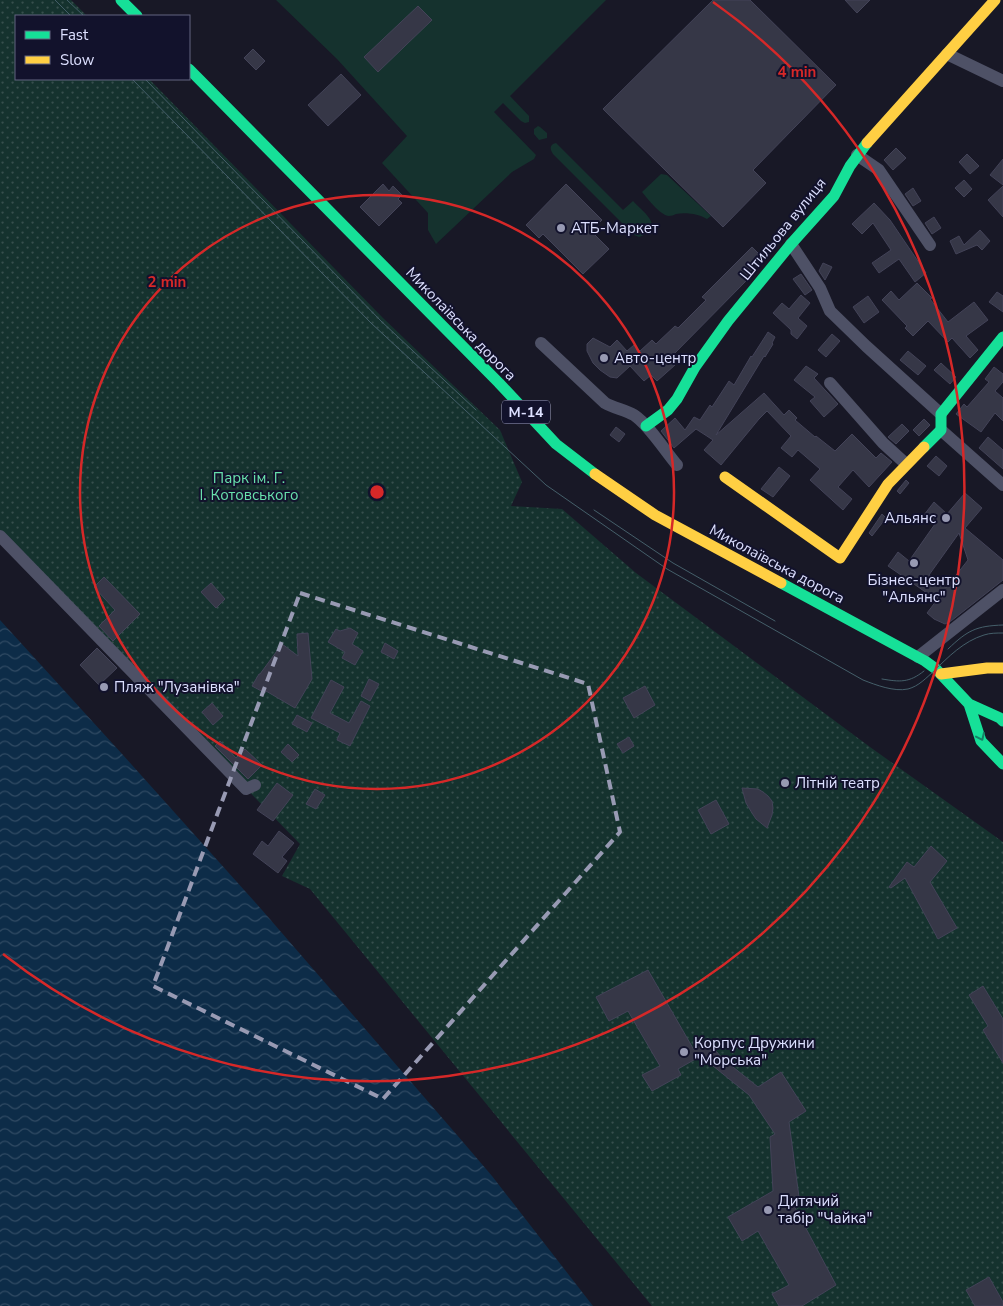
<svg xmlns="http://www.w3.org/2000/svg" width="1003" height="1306" font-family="'Nunito Sans',sans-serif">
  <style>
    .green { fill: #15322e }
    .park { fill: url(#park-dots) }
    .water { fill: url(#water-waves) }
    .building { fill: #363747; stroke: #434358; fill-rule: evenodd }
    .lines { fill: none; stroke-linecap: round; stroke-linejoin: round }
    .street { stroke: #4e5166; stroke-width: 12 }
    .fast { stroke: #16e098; stroke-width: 11 }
    .slow { stroke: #ffcf43; stroke-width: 11 }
    .tram { stroke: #455f6a; stroke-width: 1 }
    .oneway { stroke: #148367 }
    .marked { fill: none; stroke: #989ab3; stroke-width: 4; stroke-dasharray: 10 6; stroke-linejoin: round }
    .ring { fill: none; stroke: #d62828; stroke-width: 2.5 }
    .poi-dot { fill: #989ab3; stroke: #12122c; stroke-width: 2 }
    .labels { text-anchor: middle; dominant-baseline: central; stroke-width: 4; stroke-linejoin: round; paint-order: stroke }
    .shield { fill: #12122c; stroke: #a0a2c0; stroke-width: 1 }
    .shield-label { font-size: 14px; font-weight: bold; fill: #dde0ff }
    .poi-label { font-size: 15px; fill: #dde0ff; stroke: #12122c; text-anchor: start }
    .street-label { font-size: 15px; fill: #dde0ff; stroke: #12122c }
    .park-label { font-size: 15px; fill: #68e0ac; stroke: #12122c }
    .centre { fill: #d62828; stroke: #12122c; stroke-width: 2.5 }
    .ring-label { font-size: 15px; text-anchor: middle; font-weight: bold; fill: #d62828; stroke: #12122c; stroke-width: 4; stroke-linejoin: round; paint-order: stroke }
  </style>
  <defs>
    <pattern id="park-dots" width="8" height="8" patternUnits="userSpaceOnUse" patternTransform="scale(1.25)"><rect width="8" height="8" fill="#15322e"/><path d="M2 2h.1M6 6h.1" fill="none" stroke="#374f4d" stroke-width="1.8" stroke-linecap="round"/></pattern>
    <pattern id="water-waves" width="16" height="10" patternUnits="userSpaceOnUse" patternTransform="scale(1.25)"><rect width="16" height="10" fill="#0d2c48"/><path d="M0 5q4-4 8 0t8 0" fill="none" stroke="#304a63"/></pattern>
  </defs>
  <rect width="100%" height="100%" fill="#181826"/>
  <path class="green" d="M276,0H606L510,96L529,116V122L525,123L521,121L503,103L494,112L536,155L534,159L512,172L436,244L428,230V213L382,163L407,136L337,59Z
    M538,126L540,127L547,133V138L539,140L534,134V129Z
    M556,143L623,210L633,201C644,213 666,227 639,237L634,235L553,154C551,150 549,147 553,144Z
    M661,174L667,175L711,216L707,219C699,214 686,212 676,214C674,215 671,216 669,216C661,216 647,198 642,192Z"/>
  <path class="park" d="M0,0H71L87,16H16V79H149L383,318L500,430L522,482L511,506L562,509L636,573L870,747L1003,842V1306H652L310,889L282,876L300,844L0,536Z"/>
  <path class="water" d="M0,620L123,755L262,910L457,1135L492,1176L593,1306H0Z"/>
  <path class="building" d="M713,0H750L836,85L753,170L766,183L723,227L603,109Z
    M845,0H870L857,13Z
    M418,6L432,20L378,72L364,57Z
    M253,49L265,61L256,70L244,58Z
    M341,74L361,95L328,126L308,105Z
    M896,148L906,158L893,170L884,160Z
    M967,154L979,166L970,174L959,162Z
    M1003,159V185L990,175Z
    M964,180L972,189L964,197L955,188Z
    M383,184L389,191L393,186L402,195L398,199L402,203L379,226L360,207Z
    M566,184L602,220L591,231L609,249L583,274L543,234L539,238L526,225Z
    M1003,186V217L988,200Z
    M913,188L921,201L913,206L905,194Z
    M874,203L890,220L926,273L915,282L899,259L879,273L872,263L891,250L873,223L862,234L852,224Z
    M934,217L941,228L932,234L925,223Z
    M980,230L990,241L982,250L977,245L956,254L950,241L959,236L964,245Z
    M752,247L764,259L745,282L669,359L675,365L657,381L651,375L644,381L630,366L617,378L610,377L600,370L593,363L587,351V344L593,338L610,347L617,340L627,351L634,345L640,351L652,340L656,344L675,326L678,328L706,300L702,297Z
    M823,263L832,267L825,280L819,271Z
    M801,274L812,290L805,295L793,279Z
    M917,283L932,298L930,299L948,322L974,302L988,320L966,336L978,350L970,358L952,338L948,342L928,321L913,336L905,328L907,326L882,300L891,291L899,300Z
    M997,292L1003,296V312L989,302Z
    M801,295L810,303L798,318L807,326L797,339L791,334V330L773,313L782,303L789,309Z
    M868,296L879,312L864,323L853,307Z
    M768,332L775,337L772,343L773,344L765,357L764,356L716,435L764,393L784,415L789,410L797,418L795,420L815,437L816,436L835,451L852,434L876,458L881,453L892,462L869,487L853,470L838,487L852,499L843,510L810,480L820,469L798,450L792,457L781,448L791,436L767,411L759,419L721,465L704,450L713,440L696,429L674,448L661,431L675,418L685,430L694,417L700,420L710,405L712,407L729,381L734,385L751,356L752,357Z
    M832,334L840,341L826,357L818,350Z
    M908,351L926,366L918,375L900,360Z
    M941,363L956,377L950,384L934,370Z
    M806,366L818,374L814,378L838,404L824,417L810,401L815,397L794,380Z
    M994,367L1003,374V382L995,391L1003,398V421L995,413L981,432L956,414L964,404L967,407L989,382L985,379Z
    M924,419L930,425L919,436L913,430Z
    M902,424L909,431L896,444L888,437Z
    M616,427L625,434L619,442L610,435Z
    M988,437L1003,450V469L979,448Z
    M936,456L947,466L939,476L927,466Z
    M779,467L790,476L773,497L761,489Z
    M906,480L909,483L900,494L897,491Z
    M965,493L982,508L965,528L1003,560V580L951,621L945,624L934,619L927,613L937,600L888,566L898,552L909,561L935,524L924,515L934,502L947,514ZM959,533L968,560L946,588L929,575Z
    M882,514L886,518L872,536L869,533Z
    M104,577L140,614L113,641L99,626L115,610L94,587Z
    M211,583L225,599L216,608L201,592Z
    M350,628L358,633L352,644L363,651L355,665L342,658L345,652L328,642L336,629L340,631Z
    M308,633L312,679L295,708L266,691L265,693L252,686L259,674H260L282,644L298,656L297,634Z
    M385,643L398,651L394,659L381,652Z
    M97,648L117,668L99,685L80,665Z
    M369,679L379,684L370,701L361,696Z
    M331,680L344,687L330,713L349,723L361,701L370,706L350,746L337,740L340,733L311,718Z
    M645,686L655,705L634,718L623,698Z
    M212,703L223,716L213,725L202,712Z
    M297,715L312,723L307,732L292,724Z
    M629,737L634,746L623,753L617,744Z
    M220,741L236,758L245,749L262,765L248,779L215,746Z
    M288,744L299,755L292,762L281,752Z
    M277,783L293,795L273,821L257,810Z
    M742,788L758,789L763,792L768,796L772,801L773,808L772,815L767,828L756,819L752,813L746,803Z
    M315,789L325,795L316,809L306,804Z
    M716,800L729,824L711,834L698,810Z
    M279,831L294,843L282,857L287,861L278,873L253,854L262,841L268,846Z
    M931,846L947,861L930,882L957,928L938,939L905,878L891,888L889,887L907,862L914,867Z
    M648,970L694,1050L707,1041L723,1059L758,1087L781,1072L806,1111L789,1122L799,1197L793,1204L836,1285L802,1306H779L772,1294L789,1285L758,1231L742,1241L728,1217L773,1191L770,1137L775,1134L749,1095L697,1053L699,1057L678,1069L681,1075L652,1091L642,1075L660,1066L628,1011L609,1021L596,997Z
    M983,986L1003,1019V1063L983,1030L988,1026L969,995Z
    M989,1277L1003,1302V1306H975L966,1290Z"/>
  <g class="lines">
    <path class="street" d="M947,54L1003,81
      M857,155L879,170L930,245
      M791,244L820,288L830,311L866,346L941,414
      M541,343L605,403C614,408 625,410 634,415C649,425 665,451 677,465
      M830,383L883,443L906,464
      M941,430L1003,485
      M0,536L246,789L255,785
      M918,657L1003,590"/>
    <path class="fast" d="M121,0L137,16
      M189,69L499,383L556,444L595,474
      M646,426L668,410L677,399L695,367L728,321L791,244L834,196L850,166L867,143
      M924,447L941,430V414L1003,337
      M781,583L925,661L936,669L969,704L1000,718L1003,721
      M969,704L981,741L1003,764"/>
    <path class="slow" d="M867,143L995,0
      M595,474L655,515L781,583
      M725,477L840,558L888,484L924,447
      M941,674L987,668H1003"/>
    <path class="tram" d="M55,0L71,16
      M67,0L84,16
      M132,79L371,323L546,485L667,569L863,680C876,685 894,692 908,689C919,686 926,678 934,671C948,657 964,641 984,635C990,633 996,633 1003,633
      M145,79L381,321L476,410
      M594,510L673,563L775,621
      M948,649C968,630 976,626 1003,625
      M882,679C900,682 909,683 924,671"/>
  </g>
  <defs><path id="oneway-chevron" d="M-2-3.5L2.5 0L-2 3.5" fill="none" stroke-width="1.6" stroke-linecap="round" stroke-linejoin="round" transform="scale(1.25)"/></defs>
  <use class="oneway" href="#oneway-chevron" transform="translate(981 737) rotate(65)"/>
  <path class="marked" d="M300,593L588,684L620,832L383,1099L153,986Z"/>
  <g class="ring">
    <circle cx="377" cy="492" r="297"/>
    <path d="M713 2A594 594 0 1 1 3 954"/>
  </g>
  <g class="poi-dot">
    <circle cx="561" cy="228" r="5"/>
    <circle cx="604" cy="358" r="5"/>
    <circle cx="946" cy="518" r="5"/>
    <circle cx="914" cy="563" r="5"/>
    <circle cx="104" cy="687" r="5"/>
    <circle cx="785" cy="783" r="5"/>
    <circle cx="684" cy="1052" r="5"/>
    <circle cx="768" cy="1210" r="5"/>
  </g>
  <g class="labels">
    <rect class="shield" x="502" y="400.5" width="48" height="23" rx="4"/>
    <g class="shield-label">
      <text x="526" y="412">М-14</text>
    </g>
    <g class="poi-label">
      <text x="571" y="228">АТБ-Маркет</text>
      <text x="614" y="358">Авто-центр</text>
      <text x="936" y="518" text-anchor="end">Альянс</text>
      <text x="914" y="580" text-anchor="middle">Бізнес-центр<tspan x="914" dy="17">"Альянс"</tspan></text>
      <text x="114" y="687">Пляж "Лузанівка"</text>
      <text x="795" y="783">Літній театр</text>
      <text x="694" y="1043">Корпус Дружини<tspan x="694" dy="17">"Морська"</tspan></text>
      <text x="778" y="1201">Дитячий<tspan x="778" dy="17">табір "Чайка"</tspan></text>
    </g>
    <g class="street-label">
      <text transform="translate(783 229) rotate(-51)">Штильова вулиця</text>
      <text transform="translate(461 324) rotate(46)">Миколаївська дорога</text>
      <text transform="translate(777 564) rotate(28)">Миколаївська дорога</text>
    </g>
    <g class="park-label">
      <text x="249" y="478">Парк ім. Г.<tspan x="249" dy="17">І. Котовського</tspan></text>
    </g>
  </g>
  <circle cx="377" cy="492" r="8" class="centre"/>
  <g class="ring-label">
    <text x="797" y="77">4 min</text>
    <text x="167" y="287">2 min</text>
  </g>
  <rect x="15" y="15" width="175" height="65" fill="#12122c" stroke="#636480"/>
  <rect x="25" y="31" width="25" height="8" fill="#16e098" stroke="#636480"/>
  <text x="60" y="40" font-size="15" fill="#dde0ff">Fast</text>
  <rect x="25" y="56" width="25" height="8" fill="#ffcf43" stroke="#636480"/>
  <text x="60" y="65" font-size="15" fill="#dde0ff">Slow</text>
</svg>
